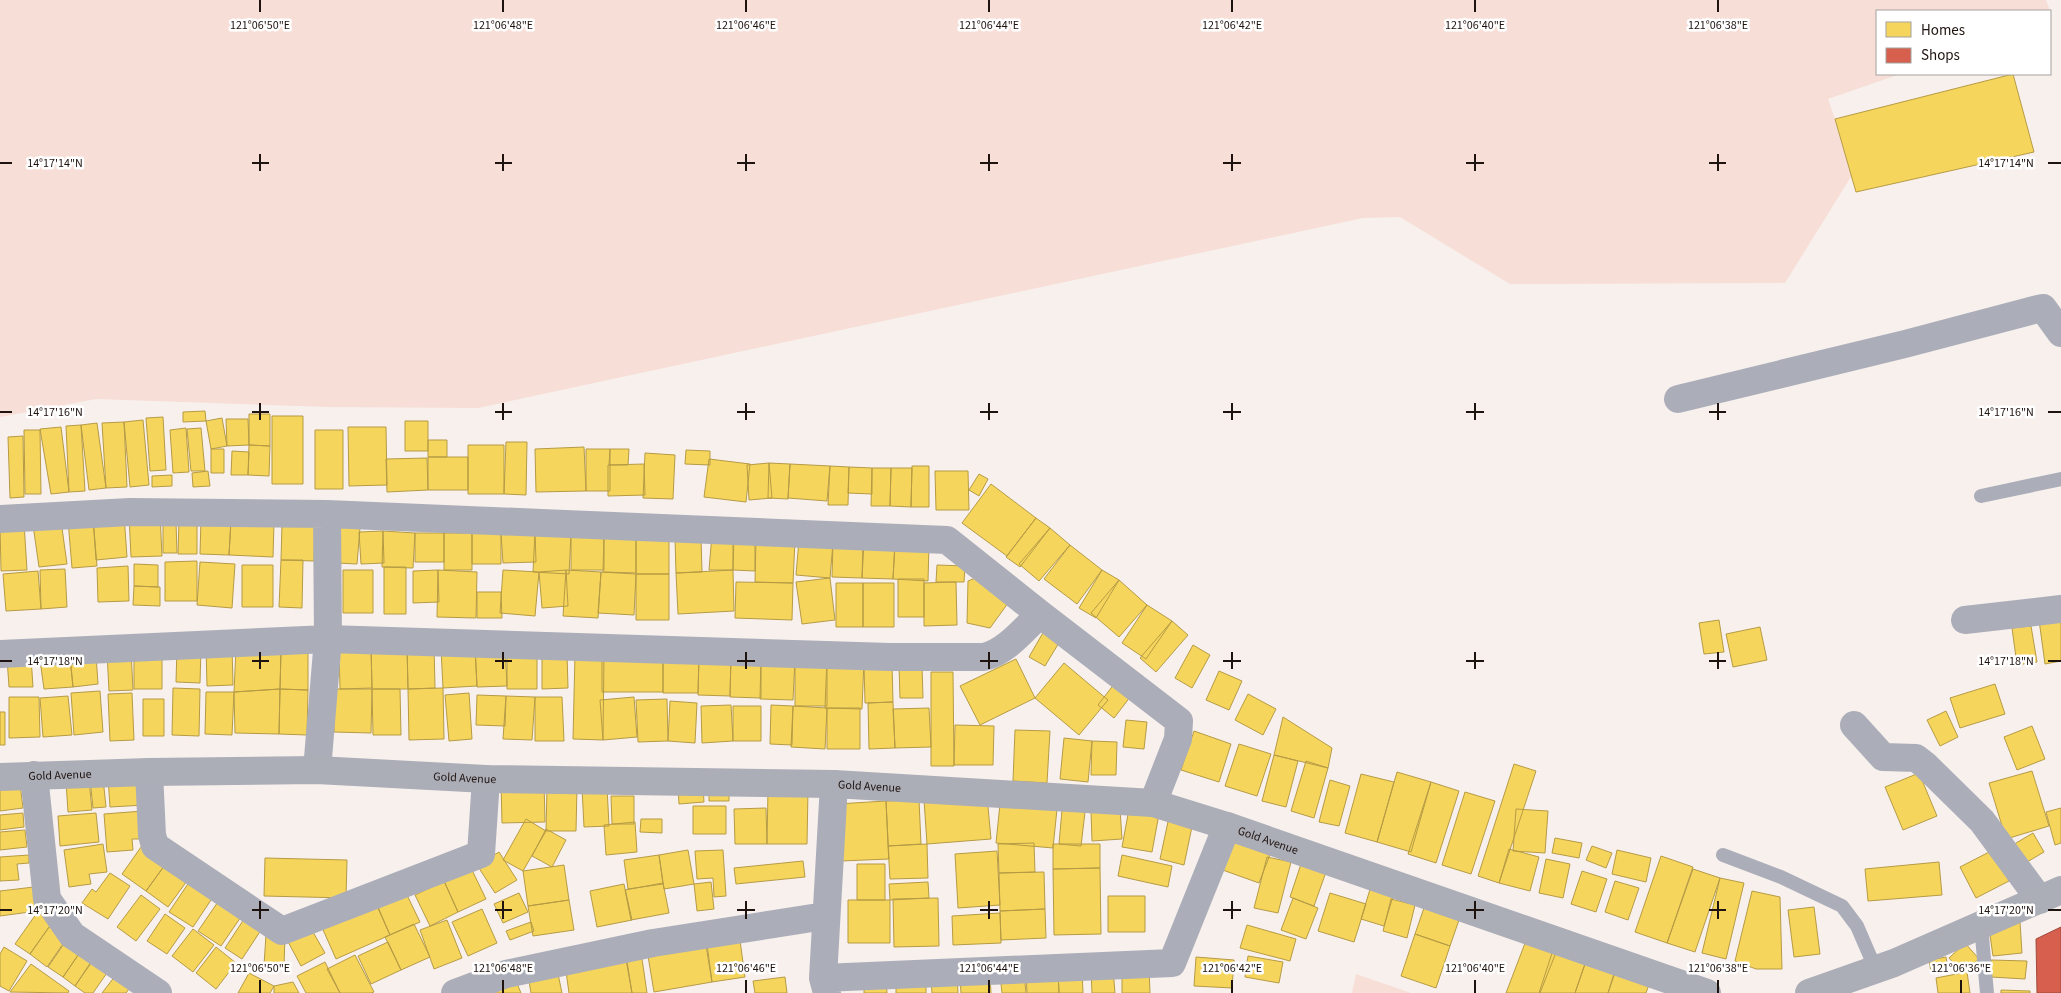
<svg xmlns="http://www.w3.org/2000/svg" width="2061" height="993" font-family="'Source Sans 3',sans-serif">
  <style>
    .green { fill: #f7ded6 }
    .homes { fill: #f6d55c; stroke: #b69b45 }
    .shops { fill: #d6604d; stroke: #9f493a }
    .lines { fill: none; stroke-linecap: round; stroke-linejoin: round }
    .lane { stroke: #abaeb9; stroke-width: 14 }
    .street { stroke: #abaeb9; stroke-width: 28 }
    .secondary { stroke: #abadb7; stroke-width: 28 }
    .ticks { fill: none; stroke: #1f130f; stroke-width: 2 }
    .labels { text-anchor: middle; dominant-baseline: central; stroke-width: 5; stroke-linejoin: round; paint-order: stroke }
    .street-label { font-size: 12px; fill: #1f130f; stroke: #fff }
    .ticks-label { font-size: 12px; text-anchor: middle; fill: #1f130f; stroke: #fff; stroke-width: 5; stroke-linejoin: round; paint-order: stroke }
  </style>
  <rect width="100%" height="100%" fill="#f8f0ed"/>
  <path class="green" d="M0,0H2046L2050,11H1877V74H1900L1828,99L1854,172L1785,283L1510,284L1400,217L1363,218L478,408L327,407L96,399L0,417Z
    M1356,974L1411,993H1352Z"/>
  <path class="homes" d="M2013,74L2034,152L1856,192L1835,119Z
    M205,411L206,421L183,422V412Z
    M249,414H270V446L249,445Z
    M272,416H303V484H272Z
    M163,417L166,470L150,471L146,418Z
    M222,418L227,446L211,449L206,421Z
    M226,419H248L249,445L227,446Z
    M143,420L149,485L130,487L124,422Z
    M405,421H428V451H405Z
    M124,422L127,487L106,488L102,423Z
    M97,423L106,488L89,490L81,425Z
    M81,425L85,491L69,492L66,426Z
    M61,427L69,492L51,494L40,429Z
    M348,427H386L387,485L349,486Z
    M186,428L189,472L173,473L170,430Z
    M201,428L205,471H191L187,429Z
    M24,430H40L41,494H25Z
    M315,430H343V489H315Z
    M23,436L24,497L10,498L8,437Z
    M428,440H447V457H428Z
    M506,442H527L526,495L504,494Z
    M249,445L270,446L269,476L248,475Z
    M468,445H504V494H468Z
    M584,447L586,491L536,492L535,449Z
    M211,449H224V473H211Z
    M586,449H610V491H586Z
    M610,449H629L628,465H609Z
    M686,450L710,451V465L685,464Z
    M232,451L249,452L248,475H231Z
    M645,453L675,455L673,499L643,498Z
    M428,457H468V490H428Z
    M427,458L428,490L387,492L386,459Z
    M709,459L750,464L746,502L704,497Z
    M769,463L790,464L788,499L768,498Z
    M769,463L772,498L749,500L747,465Z
    M644,464L645,495L608,496V465Z
    M790,464L830,466L827,501L788,498Z
    M830,466L849,467L848,505H828Z
    M912,466H929V507H911Z
    M849,467L872,468V494L848,493Z
    M872,468H891L890,506H871Z
    M891,468H912L911,507L890,506Z
    M208,471L210,486L193,487L192,473Z
    M935,471H968L969,510H936Z
    M979,474L988,479L979,496L969,490Z
    M172,475V486L152,487V476Z
    M991,484L1036,518L1007,556L962,523Z
    M160,514L162,556L131,557L129,515Z
    M124,515L127,557L96,560L93,518Z
    M93,518L97,566L72,568L68,520Z
    M1036,518L1050,528L1020,567L1006,557Z
    M179,519H197V554H178Z
    M201,519L231,520L229,555L200,554Z
    M231,520L274,522L273,557L229,555Z
    M61,521L67,564L39,567L33,525Z
    M176,522L177,553H163V523Z
    M24,523L27,570L1,571L0,525Z
    M282,524L315,525L314,561L281,560Z
    M340,527L360,528L357,564L337,563Z
    M1050,528L1070,545L1039,581L1019,564Z
    M383,531L384,563L361,564L359,532Z
    M383,531L415,533L413,568L382,567Z
    M535,532L536,562L503,563L501,533Z
    M535,532L571,534L569,574L533,572Z
    M415,533H444V562H415Z
    M444,533H472V570H444Z
    M472,533H501V564H472Z
    M571,534H604V570H571Z
    M604,534L636,535V573L603,572Z
    M712,534L734,535L733,570H709Z
    M636,535H669V574H636Z
    M701,538L702,572L676,573L675,539Z
    M733,538H755V571L733,570Z
    M756,538L795,540L793,583L755,582Z
    M799,540L833,543L830,578L796,575Z
    M864,542L895,543L893,579L862,578Z
    M833,543H863L862,578L832,577Z
    M895,543L929,545L928,581L893,579Z
    M1070,545L1102,570L1077,604L1044,579Z
    M281,560H303L302,608L279,607Z
    M197,561V601H165V562Z
    M200,562L235,564L232,608L197,605Z
    M134,564L158,565V587L134,586Z
    M242,565H273V607H242Z
    M937,565L965,566L964,582H936Z
    M128,566L129,601L98,602L97,568Z
    M384,567H406V614H384Z
    M65,569L67,607L41,609L40,570Z
    M343,570H373V613H343Z
    M438,570L439,602L413,603V571Z
    M438,570L477,572L476,618L437,617Z
    M503,570L539,572L535,616L500,613Z
    M566,570L568,606L542,608L539,572Z
    M566,570L601,572L598,618L563,616Z
    M733,570L734,611L678,614L676,573Z
    M1102,570L1119,580L1096,618L1079,608Z
    M38,571L41,609L6,611L3,574Z
    M601,572L636,574L634,615L598,613Z
    M636,574H669V620H636Z
    M980,576L1011,599L990,628L967,623L968,581Z
    M830,578L835,620L802,624L796,582Z
    M898,579H924V617H898Z
    M1119,580L1147,605L1119,637L1091,613Z
    M736,582L793,583L792,620L735,618Z
    M956,582L957,625L924,626V583Z
    M836,583H863V627H836Z
    M863,583H894V627H863Z
    M134,586L160,587V606L133,605Z
    M477,592H501L502,618H477Z
    M1147,605L1172,621L1146,659L1122,643Z
    M2061,617V661L2045,664L2039,620Z
    M1719,620L1724,652L1704,654L1699,623Z
    M1172,621L1188,635L1156,672L1140,658Z
    M2031,626L2037,662L2017,665L2012,628Z
    M1760,627L1767,660L1733,667L1726,634Z
    M1044,631L1060,641L1045,666L1029,657Z
    M407,645L408,689H372L371,646Z
    M1193,645L1210,655L1192,688L1175,678Z
    M206,646H232L233,685L207,686Z
    M371,646L372,688L340,689L339,647Z
    M407,646H434L435,688L408,689Z
    M475,646L477,686L443,688L441,648Z
    M177,647L201,648L200,683L176,682Z
    M505,647L507,686L477,687L475,648Z
    M236,648H281L280,689L234,692Z
    M134,650H162V689H134Z
    M131,651L133,690L109,691L107,652Z
    M281,652H308V690L280,689Z
    M567,653L568,688L542,689V654Z
    M575,654H604L603,740L573,739Z
    M602,654H663V692H602Z
    M663,654L699,655L698,693H663Z
    M96,655L98,684L73,687L70,657Z
    M507,655H537V689H507Z
    M699,655L731,656L730,696L698,695Z
    M731,656L761,657V698L730,697Z
    M31,657L33,687H9L7,658Z
    M70,657L73,687L44,689L40,660Z
    M761,657L795,658L793,700L760,699Z
    M795,658H827V706H795Z
    M827,658L864,660L862,709L825,708Z
    M1016,659L1035,698L980,725L960,686Z
    M1064,663L1108,700L1079,735L1035,698Z
    M892,664L893,702L865,703L864,665Z
    M899,666H922L923,698H900Z
    M1219,671L1242,681L1229,710L1206,700Z
    M931,672H953L954,766H931Z
    M1118,679L1134,692L1114,718L1098,705Z
    M1995,684L2005,714L1960,728L1950,698Z
    M173,688L200,689L199,736L172,735Z
    M443,688L444,739L409,740L408,689Z
    M280,689L279,734L235,733L234,692Z
    M280,689L308,690L307,735L279,734Z
    M335,689H372L371,733L334,732Z
    M372,689H400L401,735H373Z
    M100,691L103,732L74,735L71,693Z
    M206,692H234L232,735L205,734Z
    M132,693L134,740L110,741L108,694Z
    M469,693L472,739L449,741L445,695Z
    M1248,694L1276,709L1263,735L1235,720Z
    M477,695L506,696L505,726L476,725Z
    M68,696L72,735L43,737L40,698Z
    M506,696L535,697L532,740L503,739Z
    M9,697H39L40,737L9,738Z
    M535,697H562L564,741H535Z
    M634,697L637,737L603,740L600,700Z
    M143,699H164V736H143Z
    M667,699L668,741L638,742L636,700Z
    M670,701L697,703L695,743L668,741Z
    M893,702L895,748L869,749L868,703Z
    M731,705L733,741L702,743L701,706Z
    M771,705L793,706L792,745L770,744Z
    M733,706H761V741H733Z
    M793,706L827,708L825,749L791,747Z
    M827,708H860V749H827Z
    M929,708L931,747L895,748L893,709Z
    M1946,711L1958,737L1940,746L1927,720Z
    M0,712H5V745H0Z
    M1283,717L1332,748L1328,768L1274,755Z
    M1126,720L1147,722L1144,749L1123,747Z
    M955,725L994,726L993,765H954Z
    M2032,726L2045,759L2017,770L2004,737Z
    M1015,730L1050,731L1047,783L1013,781Z
    M1194,731L1231,744L1219,782L1181,770Z
    M1064,738L1092,741L1088,782L1060,779Z
    M1092,741L1117,742L1116,775H1091Z
    M1239,744L1271,754L1257,796L1225,786Z
    M1274,755L1298,761L1286,807L1262,801Z
    M1306,761L1328,768L1314,818L1291,811Z
    M1514,764L1536,771L1499,883L1478,876Z
    M2032,771L2049,826L2006,839L1989,783Z
    M1397,772L1431,782L1411,852L1377,842Z
    M1919,773L1937,816L1903,830L1885,787Z
    M143,774L145,805L110,807L108,777Z
    M1361,774L1394,782L1377,842L1345,833Z
    M103,778L106,807L93,808L90,779Z
    M89,780L92,810L68,812L66,782Z
    M1330,780L1350,786L1339,826L1319,822Z
    M544,781L545,822L502,823L501,782Z
    M1431,782L1459,791L1436,863L1408,854Z
    M20,784L23,808L0,811V786Z
    M547,786L577,787L576,831H546Z
    M703,786L704,802L679,804L678,787Z
    M607,787L609,826L584,827L582,788Z
    M709,789H729V801H709Z
    M768,789L808,790L807,844H767Z
    M1465,792L1495,801L1471,874L1442,865Z
    M611,796H634V824H612Z
    M987,796L991,839L927,844L924,800Z
    M919,800L921,844L888,846L886,801Z
    M886,801L889,859L841,861L837,804Z
    M1000,804L1057,809L1053,848L996,843Z
    M693,806H726V834H693Z
    M766,808L767,844H735L734,809Z
    M2061,808V843L2055,845L2046,812Z
    M1120,809L1122,839L1092,841L1091,811Z
    M1129,809L1159,814L1152,852L1122,847Z
    M1516,809L1548,811L1545,853L1513,851Z
    M1062,810L1085,812L1081,846L1059,844Z
    M143,811L145,839H132L133,850L107,852L104,814Z
    M23,813L24,827L0,830V815Z
    M96,813L99,842L60,846L58,816Z
    M1169,817L1193,822L1184,865L1160,859Z
    M526,819L546,831L523,871L503,860Z
    M641,819H662V833L640,832Z
    M635,822L637,852L606,855L604,825Z
    M546,829L566,840L552,867L532,856Z
    M25,830L27,847L0,850V832Z
    M2033,833L2044,852L2022,865L2011,846Z
    M1228,836L1271,852L1259,883L1217,868Z
    M1555,838L1582,843L1579,858L1552,853Z
    M146,840L170,858L146,891L122,874Z
    M1034,843L1035,872L999,873L998,844Z
    M103,844L107,872L89,874L91,884L69,887L64,850Z
    M927,844L928,878L890,879L888,846Z
    M1053,844H1100V868L1053,869Z
    M1592,846L1612,853L1606,868L1586,860Z
    M1509,849L1539,857L1530,891L1499,883Z
    M688,850L694,884L664,889L659,855Z
    M723,850L726,896L714,897L713,878L697,879L695,851Z
    M1617,850L1651,858L1646,882L1612,874Z
    M1993,850L2009,881L1976,898L1960,867Z
    M997,851L1000,905L958,908L955,854Z
    M499,852L517,880L495,893L477,865Z
    M29,855V863L17,864L19,880L0,881V857Z
    M659,855L663,884L628,889L624,860Z
    M1122,855L1172,866L1168,887L1118,876Z
    M1661,856L1693,867L1667,943L1635,932Z
    M1267,857L1291,862L1278,913L1254,908Z
    M170,858L192,874L168,907L146,891Z
    M265,858L347,860L346,898L264,896Z
    M1546,859L1570,864L1563,898L1539,893Z
    M803,861L805,877L736,884L734,868Z
    M1939,862L1942,895L1868,901L1865,869Z
    M857,864H885V900H857Z
    M1301,864L1326,872L1314,906L1290,897Z
    M564,865L569,900L528,906L523,871Z
    M471,868L486,899L458,912L444,881Z
    M1100,868L1101,934L1054,935L1053,869Z
    M1693,869L1720,878L1695,952L1667,943Z
    M1582,871L1607,879L1596,912L1571,904Z
    M1044,872L1045,909L1000,911L999,873Z
    M110,873L130,886L108,919L82,903L92,889L96,892Z
    M194,875L217,891L193,927L169,912Z
    M1720,878L1744,883L1726,959L1702,953Z
    M444,881L458,912L430,926L415,895Z
    M1615,881L1639,888L1628,920L1605,912Z
    M711,882L714,909L697,911L694,884Z
    M928,882L929,898L890,900L889,884Z
    M663,883L669,913L631,920L625,890Z
    M624,884L632,920L597,927L590,891Z
    M1371,886L1394,893L1384,926L1361,919Z
    M34,887L37,911L0,916V891Z
    M1752,891L1780,897L1782,969H1756L1735,961Z
    M406,893L420,922L390,935L377,906Z
    M519,893L528,912L503,923L494,904Z
    M1330,893L1366,904L1354,942L1318,931Z
    M141,895L160,909L136,941L117,927Z
    M222,896L245,911L221,946L198,931Z
    M1108,896H1145V932H1108Z
    M938,898L939,946L894,947L893,899Z
    M1293,898L1318,908L1306,939L1281,930Z
    M1391,899L1415,905L1407,938L1383,931Z
    M375,900L390,935L336,959L320,923Z
    M569,900L574,930L533,936L528,906Z
    M848,900H890V943H848Z
    M1425,905L1460,917L1450,946L1415,934Z
    M41,907L56,917L30,954L15,944Z
    M1814,907L1820,954L1794,957L1788,910Z
    M482,909L497,943L468,956L452,922Z
    M1045,909L1046,938L1001,940L1000,911Z
    M248,913L265,924L242,959L225,948Z
    M1000,913L1001,943L953,945L952,916Z
    M165,914L185,928L167,954L147,941Z
    M447,920L462,958L434,969L420,930Z
    M531,922L534,931L510,940L506,931Z
    M2020,922L2022,953L1993,956L1990,935Z
    M52,923L69,935L47,967L30,954Z
    M414,924L430,957L401,970L385,937Z
    M309,925L325,953L301,966L286,938Z
    M1247,925L1296,939L1290,961L1240,948Z
    M193,929L214,945L193,972L172,956Z
    M739,933L745,977L712,982L706,937Z
    M1415,934L1450,946L1436,988L1401,976Z
    M266,935L285,936L284,966L264,965Z
    M68,938L83,948L63,977L48,967Z
    M1527,938L1557,950L1540,993H1506Z
    M705,939L712,982L654,992L647,950Z
    M388,942L401,970L371,984L358,956Z
    M1965,943L1979,959L1962,973L1949,958Z
    M4,947L27,961L9,991L0,986V954Z
    M216,947L236,963L216,989L196,973Z
    M1554,947L1587,958L1575,993H1539Z
    M83,948L95,956L75,986L63,977Z
    M641,952L647,993H632L626,955Z
    M625,954L632,993H569L565,964Z
    M355,955L374,992L371,993H340L327,969Z
    M96,956L111,967L93,993H85L75,986Z
    M1248,956L1283,962L1279,983L1245,977Z
    M1196,957L1234,960L1232,988L1194,986Z
    M1946,957L1948,969L1931,972L1929,960Z
    M1587,958L1616,967L1608,993H1575Z
    M1991,960L2027,961L2025,979L1991,977Z
    M325,962L340,993H306L297,976Z
    M31,964L69,991L68,993L10,992Z
    M1149,967L1150,993H1122V968Z
    M1617,967L1651,979L1646,993H1608Z
    M557,969L562,993H531L528,975Z
    M1113,969L1115,993H1092L1091,971Z
    M1082,970L1083,993H1059L1058,972Z
    M119,971L134,982L126,993H102Z
    M1967,972L1970,993H1938L1936,978Z
    M249,973L274,986L270,993H238Z
    M1058,973L1059,993H1027L1026,974Z
    M513,974L521,993H486Z
    M1024,974L1026,993H1002L1000,976Z
    M990,976L991,993H961L960,978Z
    M785,977L787,993H755L753,981Z
    M957,978L958,993H932L931,980Z
    M886,981L887,993H864V982Z
    M293,982L299,993H274V986Z
    M896,982H926V993H896Z
    M2001,990L2030,991V993H2001Z"/>
  <path class="shops" d="M2061,927V993H2037L2036,939Z"/>
  <g class="lines">
    <path class="lane" d="M1981,496L2061,479
      M1723,855L1781,877L1842,906L1857,926L1876,970
      M1981,925L1987,993"/>
    <path class="street" d="M1678,399L1905,344L2038,309L2043,308L2061,333
      M0,519L130,512L327,514L947,540L1040,614L1179,721L1178,739L1153,803
      M1965,620L2061,609
      M0,654L328,639L890,657H984C1007,651 1023,630 1040,614
      M1854,725L1883,757L1916,758L1925,765L1982,821L2040,900
      M317,770L328,639L327,514
      M149,772L152,835L155,846L282,931L481,854L486,779
      M34,775L47,899L72,935L158,993
      M823,978L1172,963L1227,826
      M455,993L506,974L653,943L825,916
      M827,993L823,978L834,784"/>
    <g class="secondary">
      <path id="s1" d="M0,777L149,772L317,770L486,779L834,784L1153,803L1227,826L1707,993"/>
      <path d="M1809,993L1894,963L2061,890"/>
    </g>
  </g>
  <path class="ticks" d="M260,0V12M503,0V12M746,0V12M989,0V12M1232,0V12M1475,0V12M1718,0V12M260,154V171M503,154V171M746,154V171M989,154V171M1232,154V171M1475,154V171M1718,154V171M0,163H12M252,163H269M495,163H512M737,163H755M980,163H998M1223,163H1241M1466,163H1484M1709,163H1726M2048,163H2061M260,403V420M503,403V420M746,403V420M989,403V420M1232,403V420M1475,403V420M1718,403V420M0,412H12M252,412H269M495,412H512M737,412H755M980,412H998M1223,412H1241M1466,412H1484M1709,412H1726M2048,412H2061M260,652V669M503,652V669M746,652V669M989,652V669M1232,652V669M1475,652V669M1718,652V669M0,661H12M252,661H269M495,661H512M737,661H755M980,661H998M1223,661H1241M1466,661H1484M1709,661H1726M2048,661H2061M260,901V919M503,901V919M746,901V919M989,901V919M1232,901V919M1475,901V919M1718,901V919M0,910H12M252,910H269M495,910H512M737,910H755M980,910H998M1223,910H1241M1466,910H1484M1709,910H1726M2048,910H2061M260,980V993M503,980V993M746,980V993M989,980V993M1232,980V993M1475,980V993M1718,980V993M1961,980V993"/>
  <g class="labels">
    <g class="street-label">
      <text stroke="none"><textPath href="#s1" startOffset="60">Gold Avenue</textPath></text>
      <text stroke="none"><textPath href="#s1" startOffset="465">Gold Avenue</textPath></text>
      <text stroke="none"><textPath href="#s1" startOffset="870">Gold Avenue</textPath></text>
      <text stroke="none"><textPath href="#s1" startOffset="1275">Gold Avenue</textPath></text>
    </g>
  </g>
  <g class="ticks-label">
    <text x="260" y="29">121°06'50"E</text>
    <text x="503" y="29">121°06'48"E</text>
    <text x="746" y="29">121°06'46"E</text>
    <text x="989" y="29">121°06'44"E</text>
    <text x="1232" y="29">121°06'42"E</text>
    <text x="1475" y="29">121°06'40"E</text>
    <text x="1718" y="29">121°06'38"E</text>
    <text x="2006" y="167">14°17'14"N</text>
    <text x="55" y="167">14°17'14"N</text>
    <text x="2006" y="416">14°17'16"N</text>
    <text x="55" y="416">14°17'16"N</text>
    <text x="2006" y="665">14°17'18"N</text>
    <text x="55" y="665">14°17'18"N</text>
    <text x="2006" y="914">14°17'20"N</text>
    <text x="55" y="914">14°17'20"N</text>
    <text x="260" y="972">121°06'50"E</text>
    <text x="503" y="972">121°06'48"E</text>
    <text x="746" y="972">121°06'46"E</text>
    <text x="989" y="972">121°06'44"E</text>
    <text x="1232" y="972">121°06'42"E</text>
    <text x="1475" y="972">121°06'40"E</text>
    <text x="1718" y="972">121°06'38"E</text>
    <text x="1961" y="972">121°06'36"E</text>
  </g>
  <rect x="1876" y="10" width="175" height="65" fill="#ffffff" stroke="#a5a19f"/>
  <rect x="1886" y="22" width="25" height="15" fill="#f6d55c" stroke="#a5a19f"/>
  <text x="1921" y="35" font-size="15" fill="#1f130f">Homes</text>
  <rect x="1886" y="48" width="25" height="15" fill="#d6604d" stroke="#a5a19f"/>
  <text x="1921" y="60" font-size="15" fill="#1f130f">Shops</text>
</svg>
